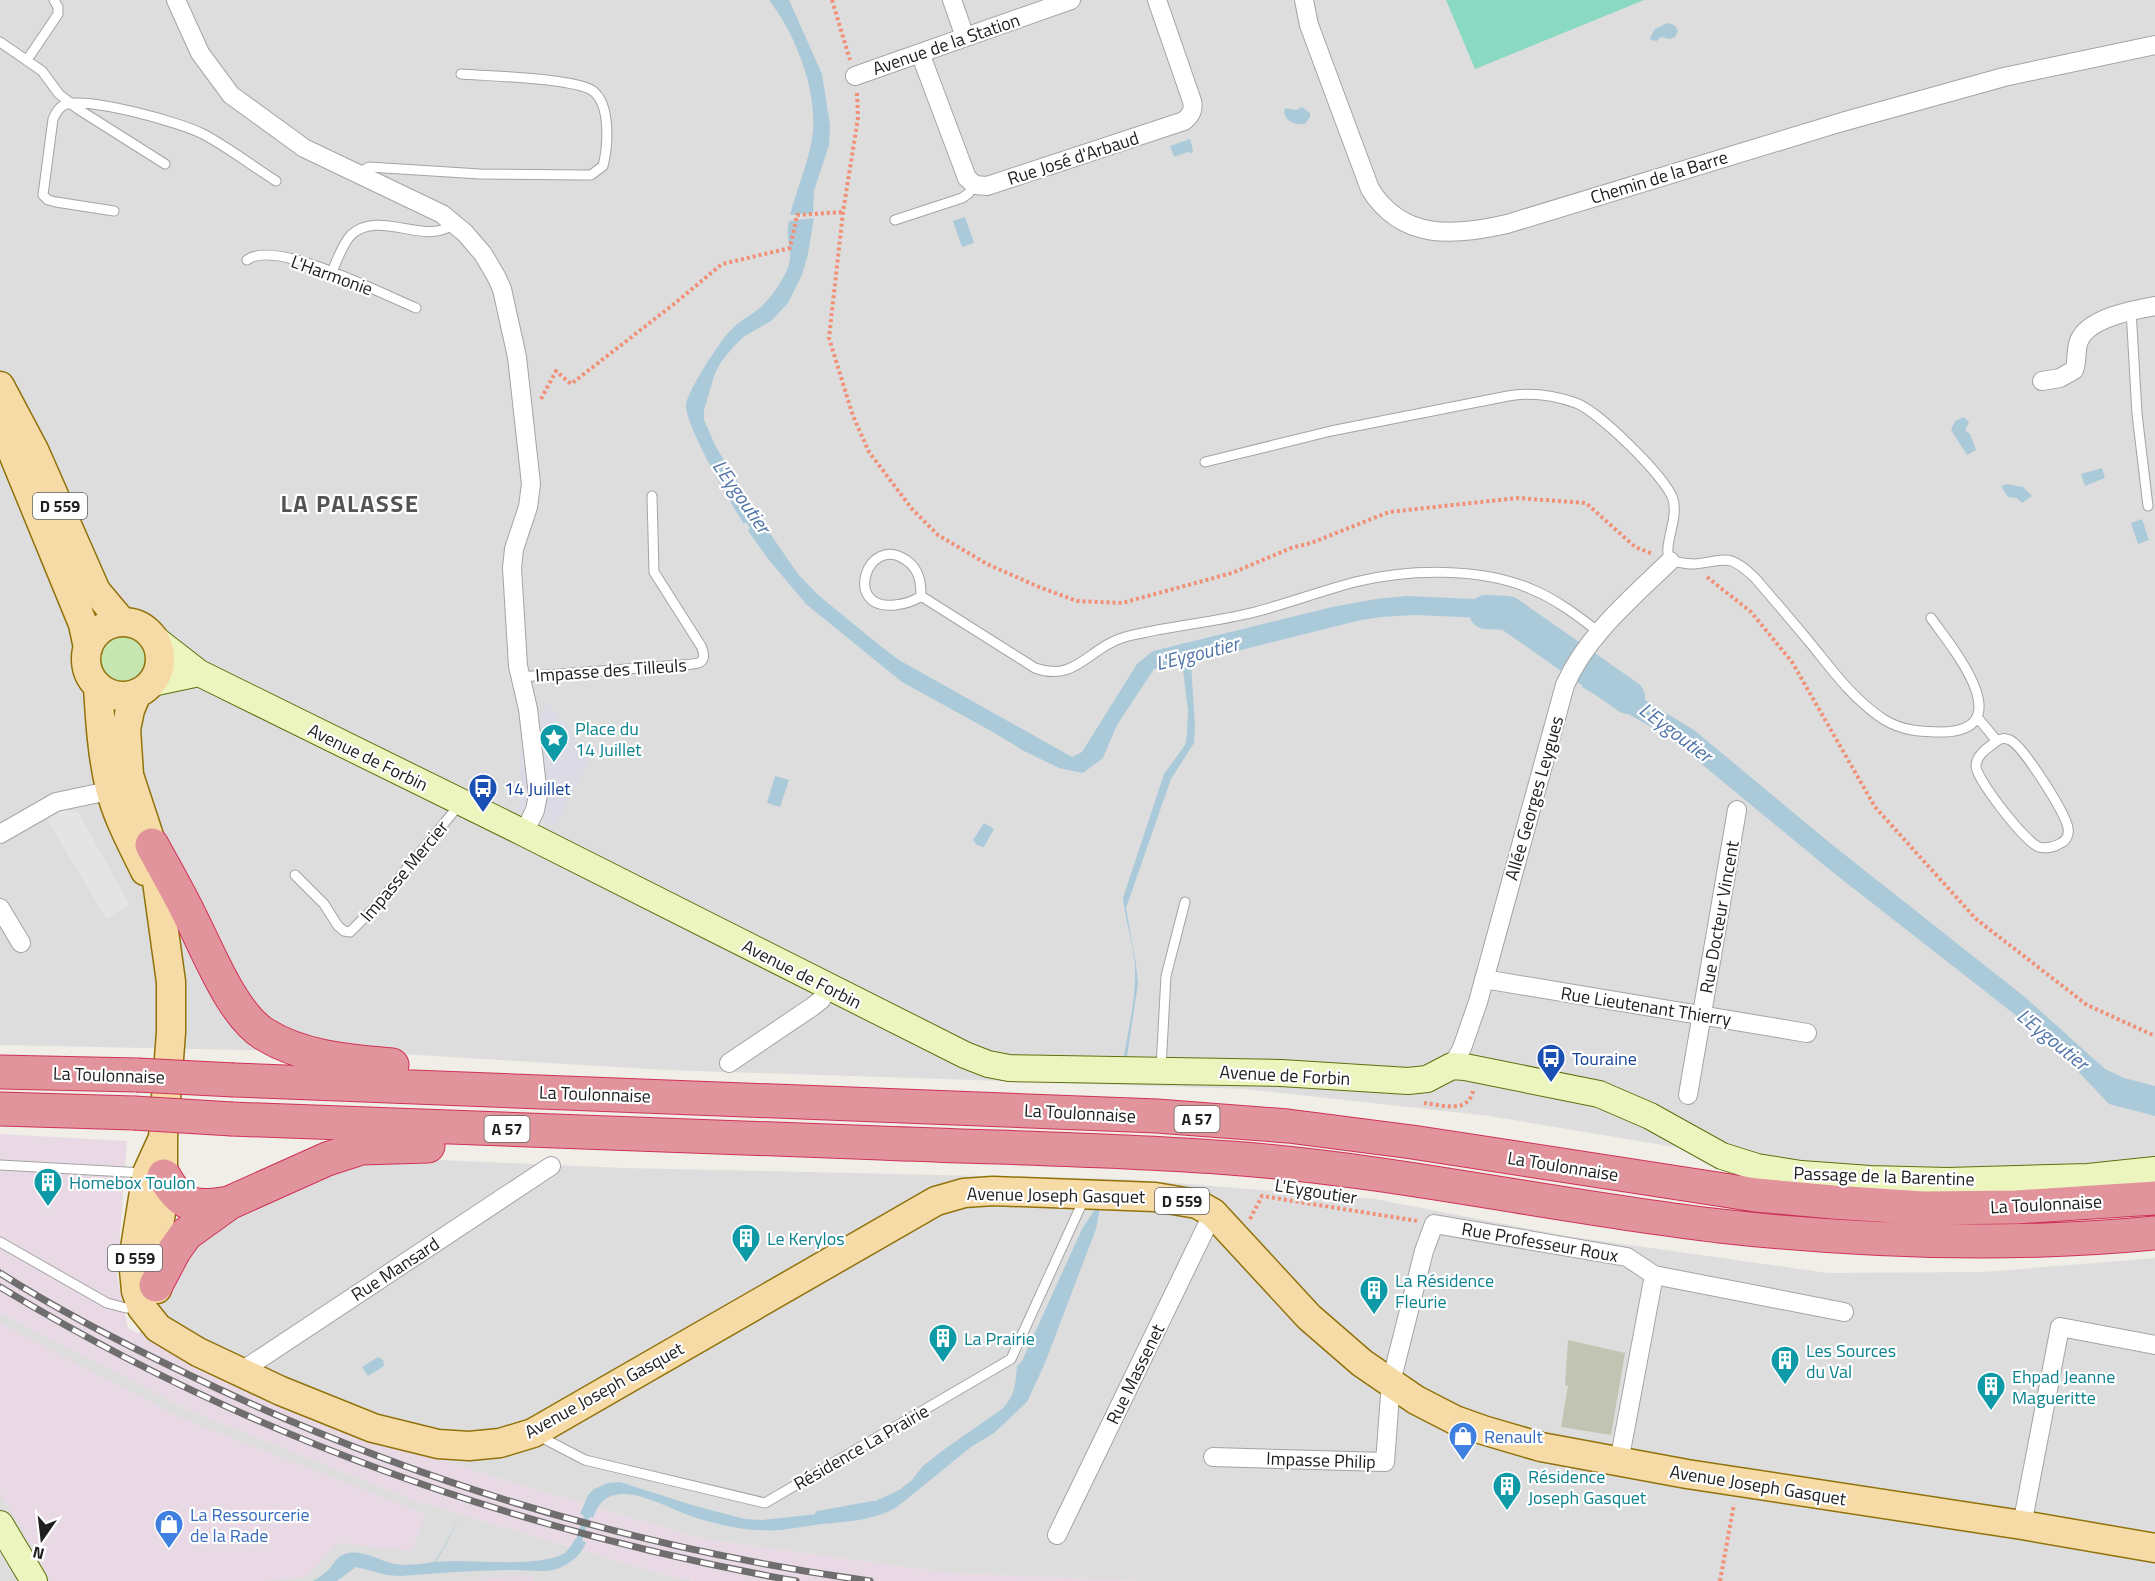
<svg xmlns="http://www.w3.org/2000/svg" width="2155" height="1581" font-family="'Titillium Web',sans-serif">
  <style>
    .residential { fill: #dedddd }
    .industrial { fill: #e8d9e4 }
    .construction { fill: #c2c4b3 }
    .grass { fill: #c5e6b0 }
    .pitch { fill: #8ad9c3 }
    .parking { fill: #e4e4e4 }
    .plaza { fill: #dcdbe5 }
    .water { fill: #aacada }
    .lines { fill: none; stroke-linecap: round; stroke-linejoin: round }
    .stream { stroke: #aacada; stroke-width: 6 }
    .river { stroke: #aacada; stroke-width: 34 }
    .lane-casing { stroke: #a4a4a4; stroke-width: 11 }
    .street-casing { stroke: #a4a4a4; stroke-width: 20 }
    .secondary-casing { stroke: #5c710d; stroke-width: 28 }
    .primary-casing { stroke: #91720a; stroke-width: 31 }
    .highway-casing { stroke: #cf3258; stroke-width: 35 }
    .path { stroke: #f09077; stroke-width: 4; stroke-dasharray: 3 3; stroke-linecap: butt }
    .lane { stroke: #fff; stroke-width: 9 }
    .street { stroke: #fff; stroke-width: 18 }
    .secondary { stroke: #edf5bf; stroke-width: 26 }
    .primary { stroke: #f6dba6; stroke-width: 28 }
    .highway { stroke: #e1949b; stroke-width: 33 }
    .rail-casing { stroke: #6e6e6e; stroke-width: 7 }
    .rail { stroke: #fff; stroke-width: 4.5; stroke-dasharray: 14; stroke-linecap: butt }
    .highway-bridge-casing { stroke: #cf3258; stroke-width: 35; stroke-linecap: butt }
    .highway-bridge { stroke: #e1949b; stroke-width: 33 }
    .labels { text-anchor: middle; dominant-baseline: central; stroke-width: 4.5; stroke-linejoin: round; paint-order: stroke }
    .shield { fill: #fff; stroke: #636363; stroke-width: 1.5 }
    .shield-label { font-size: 16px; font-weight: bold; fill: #202020 }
    .street-label { font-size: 18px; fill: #202020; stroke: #fff }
    .culture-label { font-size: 18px; fill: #0d838f; stroke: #fff; text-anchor: start }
    .transit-label { font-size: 18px; fill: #164399; stroke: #fff; text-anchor: start }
    .shop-label { font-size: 18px; fill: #366cbe; stroke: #fff; text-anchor: start }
    .water-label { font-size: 20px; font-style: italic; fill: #5275a9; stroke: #fff }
    .district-label { font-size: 24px; font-weight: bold; letter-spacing: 1.5px; fill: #535353; stroke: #fff }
  </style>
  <rect width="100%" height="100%" fill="#f0eee7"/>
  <path class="residential" d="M0,0H2155V1173L1763,1176L1681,1148L1490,1116L1245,1089L667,1070L383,1053L0,1045Z
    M393,1158L624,1168L1124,1179L1375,1199L1566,1236L1828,1273L1984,1272L2155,1258V1581H1138L949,1573L703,1539L486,1475L241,1387L138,1335L181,1260L214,1230L313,1178Z
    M0,1313L191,1411L410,1499L668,1576L695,1581H0Z"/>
  <path class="industrial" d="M0,1134L127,1141L117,1276L128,1328L241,1387L486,1475L703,1539L949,1573L1138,1581H695L668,1576L410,1499L191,1411L0,1313Z
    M0,1323L179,1417L425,1514L413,1551L337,1543L307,1577L264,1581H51L0,1492Z
    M533,1576L534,1581L457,1580Z"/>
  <path class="construction" d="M1568,1340L1625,1353L1611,1435L1561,1427L1568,1386L1565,1385Z"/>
  <path class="grass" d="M111,624C118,624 128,622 135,624C152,629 166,655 158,671C154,679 135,690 128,696C84,694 71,646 111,624Z"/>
  <path class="pitch" d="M1446,0H1644L1475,69Z"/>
  <path class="parking" d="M61,809L78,812L130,905L106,919L46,817Z"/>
  <path class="plaza" d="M547,700L590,759L555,826L517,809L521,797L519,753Z"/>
  <path class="water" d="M769,0H789L822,74L830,125L829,145L814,191L813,213L790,215C796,192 806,168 811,144C821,98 797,36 769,0Z
    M1667,23C1673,24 1676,25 1678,31L1675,37L1670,39L1661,37L1657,41L1651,40L1650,38L1655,29Z
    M1302,107L1310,113V117L1305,124C1295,125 1285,122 1284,111L1286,108L1296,110Z
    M1190,139L1193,150L1192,153L1188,152L1174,157L1170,146Z
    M965,217L974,243L962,247L953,221Z
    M814,218L808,254L802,275L788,303L771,321L745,336L735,345L721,362L715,373L704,410V420L716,447L762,522L798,574L818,595L883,648L899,660L1072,757L1082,752L1137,664L1153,651L1332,607L1376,599L1407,596L1497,600L1555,638L1550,653L1542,637L1536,631L1507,619L1415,615L1381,617L1361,620L1213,657L1194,660L1191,663L1195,726L1194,743L1171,779L1126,908L1136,964L1138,984L1127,1056H1124C1129,1027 1136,997 1135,967C1134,944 1125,921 1123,898L1164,774L1185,745L1187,734L1188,710L1182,663L1180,662L1154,669L1117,725L1103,758L1083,773L1059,768L1024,751L991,731L902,682L806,604L769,560L748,531L750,528L746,522L744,524C731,504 684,424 686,404C688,391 720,340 731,330C738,322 748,317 756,311C769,301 780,285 787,270C795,252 784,239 789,221Z
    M1964,417L1969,422L1965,430L1970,434L1976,450L1967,455L1951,430L1955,421Z
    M2102,468L2105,478L2085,486L2081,474Z
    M2007,484L2023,487L2032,496L2022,503L2017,498L2008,497L2001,486Z
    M2142,519L2149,540L2138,544L2131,523Z
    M1592,668L1694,730L1830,843L2026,998L2105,1069L2124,1078L2155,1086V1116L2109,1104L2050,1042L1830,870L1670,738L1582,687Z
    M775,776L789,780L780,807L767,803Z
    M984,823L994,829L984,847L977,845L973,840Z
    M1096,1208H1100L1096,1229L1045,1363L1027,1402L994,1433L971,1447L897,1507C875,1520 847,1522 822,1524C808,1526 795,1528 781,1530C754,1532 726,1527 700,1519C678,1513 645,1493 622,1494C605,1495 599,1503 593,1518L580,1514L588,1495L594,1489L608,1483L620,1482L695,1506L745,1519L762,1520L836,1512L863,1507L899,1490L911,1481L923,1466L946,1448L1002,1409C1016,1394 1015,1386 1017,1366L1022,1361L1082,1229Z
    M378,1357L383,1360L384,1366L368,1376L362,1367Z
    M460,1514L446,1545L435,1562C468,1559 538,1568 563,1554C569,1550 572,1544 575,1539L586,1542C581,1556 571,1563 557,1569C543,1573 530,1570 516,1570C477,1570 438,1573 400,1576L387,1575L356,1567L337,1581H313C318,1578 324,1574 328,1570C334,1564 337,1556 345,1554C363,1548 378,1561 395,1564C408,1566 421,1564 434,1562L444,1547Z"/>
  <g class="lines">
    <path class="stream" d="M818,1514L873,1504
      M577,1547L589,1509"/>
    <path class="river" d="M1486,612L1508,613L1628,697"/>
    <g class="lane-casing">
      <path id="lane" d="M0,42L42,71L59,94L78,109L165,164
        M27,60L58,14V7L54,0
        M358,173L369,167L480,174L584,175H591L603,166C608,146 611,105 593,91C575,78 488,76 461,74
        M114,211L56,202L48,200L43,195L53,119C56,113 58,108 64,105C86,96 180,122 203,134C228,147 252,166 276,181
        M895,220L962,198L969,193L973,184
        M247,260C275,238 384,295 416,308
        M332,272C337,260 342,245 351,235C379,208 428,248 454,223
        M2131,310L2137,414L2148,506
        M1205,462L1331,431L1508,396C1531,392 1553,395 1576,403C1598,411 1665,476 1673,499C1679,520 1662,546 1670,561C1678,562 1686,564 1694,564C1726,561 1728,552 1755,578C1774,600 1792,621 1811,644C1833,671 1853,699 1883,719C1902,731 1922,732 1944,732C2021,729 1950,645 1931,618
        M921,596C913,602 904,604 895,605C842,611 867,533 906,560C919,569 921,581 921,596L1035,668C1076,683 1089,647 1125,637C1167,626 1212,623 1255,612C1289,603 1321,591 1355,582C1408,569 1480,567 1531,589C1556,599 1578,616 1600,633
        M520,677L680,665C694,664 710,666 701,646L654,572L652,496
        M1977,717L1997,741C1989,747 1977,754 1976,765C1974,777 2026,843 2039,847C2046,849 2055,847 2061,843C2067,840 2069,834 2068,828C2065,812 2023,746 2010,740C2004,738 2001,738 1997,741
        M295,875L324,904L338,926L344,931L350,932L375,907L460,804
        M1161,1068L1166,976L1185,902
        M0,1165L144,1173
        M0,1242L107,1303L126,1308H138
        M537,1435L585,1460L765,1503L1011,1359L1084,1199"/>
    </g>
    <g class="street-casing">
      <path id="street" d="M176,0L200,53L231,95L304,148L442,214L465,233L483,254L496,276L502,289L517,357L531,484L528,507L514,549L512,568L518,666L528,709L538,795L535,810L524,833
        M952,0L965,37
        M1304,0L1309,25L1370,189C1402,241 1455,236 1507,224L1842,122L2004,77L2155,45
        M920,53L967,178L975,185L987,186L1184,121C1191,115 1194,110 1192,101L1157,0
        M855,76L1071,0
        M2042,381L2060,378L2074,370C2078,361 2075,351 2079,341C2088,318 2133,310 2155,306
        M0,834L56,802L99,793L118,783
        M0,908L21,943
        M1484,979L1807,1033
        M729,1063L812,1007L821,1000L828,987
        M1452,1066L1462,1048L1478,1002L1565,685C1587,635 1632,598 1670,561
        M1688,1095L1737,810
        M240,1372L551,1166
        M1213,1457L1385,1462L1391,1382L1424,1251L1434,1224L1627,1257L1654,1275L1844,1312
        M1619,1462L1654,1275
        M2022,1525L2060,1327L2155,1345
        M1057,1535L1213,1213"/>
    </g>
    <g class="secondary-casing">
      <path id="secondary" d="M154,638L199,673L524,833L965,1055L988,1064L1009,1068L1281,1073L1408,1081L1427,1079L1452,1066L1465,1067L1599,1094L1650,1116L1722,1156L1757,1167L1801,1174L1870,1179L1947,1181L2088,1177L2155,1170
        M152,683L199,673
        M0,1524L34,1581"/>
    </g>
    <g class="primary-casing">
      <path id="primary" d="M0,386L34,450L96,591L122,622
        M0,422L83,624L88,648
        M86 659a37 37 0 1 1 74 0a37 37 0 1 1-74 0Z
        M98,686C100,720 102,755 110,788C117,817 132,844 145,871
        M137,693L130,710L126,729L129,775L152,845L171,982V1032L163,1138V1199L155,1253L157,1289
        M163,1138L147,1173L135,1248L134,1270L136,1291L142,1308L158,1328L198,1352L281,1391L373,1428L438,1444L469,1446L500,1443L533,1433L936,1201L964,1193L993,1191L1155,1197L1197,1204L1213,1213L1309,1317L1362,1363L1416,1400L1455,1420L1483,1430L1541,1447L1687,1474L2022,1525L2155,1548"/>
    </g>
    <g class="highway-casing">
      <path id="highway" d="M152,845C165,869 179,893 191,918C208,951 232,1014 264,1034C303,1058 348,1061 392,1065
        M0,1072L137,1075
        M234,1080L1157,1116L1288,1126L1412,1142L1756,1195L1833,1202L1923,1208L2016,1207L2155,1198
        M0,1109L134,1113
        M232,1119C449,1127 665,1135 881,1143C998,1148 1114,1149 1230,1158C1395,1170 1556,1207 1720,1226C1865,1242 2010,1247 2155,1233
        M164,1176C181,1207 196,1209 229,1203
        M156,1285L174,1251L186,1234L229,1203L327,1159L361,1148L428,1146"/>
    </g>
    <path class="path" d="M832,0L850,60
      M857,93L858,118L843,212L829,338L853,416L869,452L912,509L938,535L987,564L1039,587L1077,601L1122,603L1232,573L1291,548L1311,543L1389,512L1517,498L1586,503L1635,547L1653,554
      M541,399L556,371L571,384L674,304L722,264L790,248L797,215L843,212
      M1707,577L1751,612L1792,662L1875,807L1976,919L2087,1005L2155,1036
      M1424,1103C1442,1105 1468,1114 1473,1091
      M1250,1219L1262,1196L1418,1221
      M1720,1581L1734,1504"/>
    <use href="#lane" class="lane"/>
    <use href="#street" class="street"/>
    <use href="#secondary" class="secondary"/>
    <use href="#primary" class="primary"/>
    <use href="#highway" class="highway"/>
    <g class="rail-casing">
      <path id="rail" d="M0,1273C59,1311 122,1343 185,1373C401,1478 632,1548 870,1581
        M0,1287C243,1435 516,1531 796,1581"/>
    </g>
    <use href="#rail" class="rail"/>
    <g class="highway-bridge-casing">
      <path id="highway-bridge" d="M137,1075L234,1080
        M134,1113L232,1119"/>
    </g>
    <use href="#highway-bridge" class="highway-bridge"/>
  </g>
  <defs>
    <g id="sight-pin" transform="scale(1.5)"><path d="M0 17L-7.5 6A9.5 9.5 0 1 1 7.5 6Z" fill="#0f9aa8" stroke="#fff"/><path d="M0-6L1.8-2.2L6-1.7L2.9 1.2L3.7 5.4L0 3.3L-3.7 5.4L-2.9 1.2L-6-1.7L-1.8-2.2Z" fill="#fff"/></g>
    <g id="bus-pin" transform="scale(1.5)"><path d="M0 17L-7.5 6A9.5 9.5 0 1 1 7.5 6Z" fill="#1a4fb4" stroke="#fff"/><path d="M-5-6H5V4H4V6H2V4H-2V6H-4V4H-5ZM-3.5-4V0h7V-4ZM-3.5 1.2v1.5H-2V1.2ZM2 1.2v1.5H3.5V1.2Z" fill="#fff"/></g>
    <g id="building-pin" transform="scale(1.5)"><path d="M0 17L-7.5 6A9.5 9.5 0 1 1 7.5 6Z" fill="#0f9aa8" stroke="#fff"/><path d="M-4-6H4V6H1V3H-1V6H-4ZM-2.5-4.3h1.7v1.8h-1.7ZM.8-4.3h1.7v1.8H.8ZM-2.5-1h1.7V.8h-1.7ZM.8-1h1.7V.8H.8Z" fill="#fff"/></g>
    <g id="shop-pin" transform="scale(1.5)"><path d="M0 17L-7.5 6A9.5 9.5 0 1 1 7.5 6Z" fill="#3f7fe0" stroke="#fff"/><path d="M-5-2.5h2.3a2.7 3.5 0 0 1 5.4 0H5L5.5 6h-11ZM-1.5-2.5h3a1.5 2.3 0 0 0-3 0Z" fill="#fff"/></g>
  </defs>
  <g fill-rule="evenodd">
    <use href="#sight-pin" x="554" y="738"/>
    <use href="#bus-pin" x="483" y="788"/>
    <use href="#bus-pin" x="1551" y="1058"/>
    <use href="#building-pin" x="48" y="1182"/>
    <use href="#building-pin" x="746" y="1238"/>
    <use href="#building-pin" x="1374" y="1290"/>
    <use href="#building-pin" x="943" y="1338"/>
    <use href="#building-pin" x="1785" y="1360"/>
    <use href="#building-pin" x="1991" y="1386"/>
    <use href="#shop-pin" x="1463" y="1436"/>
    <use href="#building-pin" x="1507" y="1486"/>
    <use href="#shop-pin" x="169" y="1524"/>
  </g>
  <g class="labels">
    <g class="shield">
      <rect x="33" y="493" width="54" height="26" rx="4.5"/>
      <rect x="1174.5" y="1106" width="45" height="26" rx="4.5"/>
      <rect x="484.5" y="1116" width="45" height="26" rx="4.5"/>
      <rect x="1155" y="1188" width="54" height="26" rx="4.5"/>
      <rect x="108" y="1245" width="54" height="26" rx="4.5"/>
    </g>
    <g class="shield-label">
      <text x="60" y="506">D 559</text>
      <text x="1197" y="1119">A 57</text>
      <text x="507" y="1129">A 57</text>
      <text x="1182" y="1201">D 559</text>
      <text x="135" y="1258">D 559</text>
    </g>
    <g class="street-label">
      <text transform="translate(946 44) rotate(-19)">Avenue de la Station</text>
      <text transform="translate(1073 158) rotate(-18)">Rue José d'Arbaud</text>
      <text transform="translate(1659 177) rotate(-17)">Chemin de la Barre</text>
      <text transform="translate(332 275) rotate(20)">L'Harmonie</text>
      <text transform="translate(611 670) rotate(-4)">Impasse des Tilleuls</text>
      <text transform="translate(368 757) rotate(26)">Avenue de Forbin</text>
      <text transform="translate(1534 798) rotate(-74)">Allée Georges Leygues</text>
      <text transform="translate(404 871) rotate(-50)">Impasse Mercier</text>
      <text transform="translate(1719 917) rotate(-80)">Rue Docteur Vincent</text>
      <text transform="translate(802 974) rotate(27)">Avenue de Forbin</text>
      <text transform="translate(1646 1006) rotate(9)">Rue Lieutenant Thierry</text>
      <text transform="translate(109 1075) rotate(2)">La Toulonnaise</text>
      <text transform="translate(1285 1075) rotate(3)">Avenue de Forbin</text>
      <text transform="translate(595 1094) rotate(2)">La Toulonnaise</text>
      <text transform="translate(1080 1113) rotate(3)">La Toulonnaise</text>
      <text transform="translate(1563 1166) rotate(9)">La Toulonnaise</text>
      <text transform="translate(1884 1176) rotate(2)">Passage de la Barentine</text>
      <text transform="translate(1316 1191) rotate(9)">L'Eygoutier</text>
      <text transform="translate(1056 1195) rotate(1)">Avenue Joseph Gasquet</text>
      <text transform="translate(2046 1204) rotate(-3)">La Toulonnaise</text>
      <text transform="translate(1540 1242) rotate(10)">Rue Professeur Roux</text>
      <text transform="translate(395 1269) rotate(-33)">Rue Mansard</text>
      <text transform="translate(1135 1374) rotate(-64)">Rue Massenet</text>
      <text transform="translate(604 1390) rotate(-29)">Avenue Joseph Gasquet</text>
      <text transform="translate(861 1447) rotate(-30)">Résidence La Prairie</text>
      <text transform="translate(1321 1460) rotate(2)">Impasse Philip</text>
      <text transform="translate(1758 1485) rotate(9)">Avenue Joseph Gasquet</text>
    </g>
    <g class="culture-label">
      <text x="575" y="728">Place du<tspan x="575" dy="21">14 Juillet</tspan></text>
      <text x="69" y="1182">Homebox Toulon</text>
      <text x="767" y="1238">Le Kerylos</text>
      <text x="1395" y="1280">La Résidence<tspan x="1395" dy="21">Fleurie</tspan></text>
      <text x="964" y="1338">La Prairie</text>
      <text x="1806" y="1350">Les Sources<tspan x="1806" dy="21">du Val</tspan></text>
      <text x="2012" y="1376">Ehpad Jeanne<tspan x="2012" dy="21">Magueritte</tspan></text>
      <text x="1528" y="1476">Résidence<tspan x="1528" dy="21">Joseph Gasquet</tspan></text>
    </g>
    <g class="transit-label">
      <text x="504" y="788">14 Juillet</text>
      <text x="1572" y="1058">Touraine</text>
    </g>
    <g class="shop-label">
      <text x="1484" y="1436">Renault</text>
      <text x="190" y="1514">La Ressourcerie<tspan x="190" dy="21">de la Rade</tspan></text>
    </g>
    <g class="water-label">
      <text transform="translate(742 496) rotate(55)">L'Eygoutier</text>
      <text transform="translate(1197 653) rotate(-14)">L'Eygoutier</text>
      <text transform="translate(1676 732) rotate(37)">L'Eygoutier</text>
      <text transform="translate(2053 1039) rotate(39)">L'Eygoutier</text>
    </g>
    <g class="district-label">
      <text x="350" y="503">LA PALASSE</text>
    </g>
  </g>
  <g transform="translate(42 1539) rotate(194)" stroke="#ffffff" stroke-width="4.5" paint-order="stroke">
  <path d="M0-4.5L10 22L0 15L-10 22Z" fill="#202020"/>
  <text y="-9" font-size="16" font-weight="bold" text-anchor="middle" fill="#202020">N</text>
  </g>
</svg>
